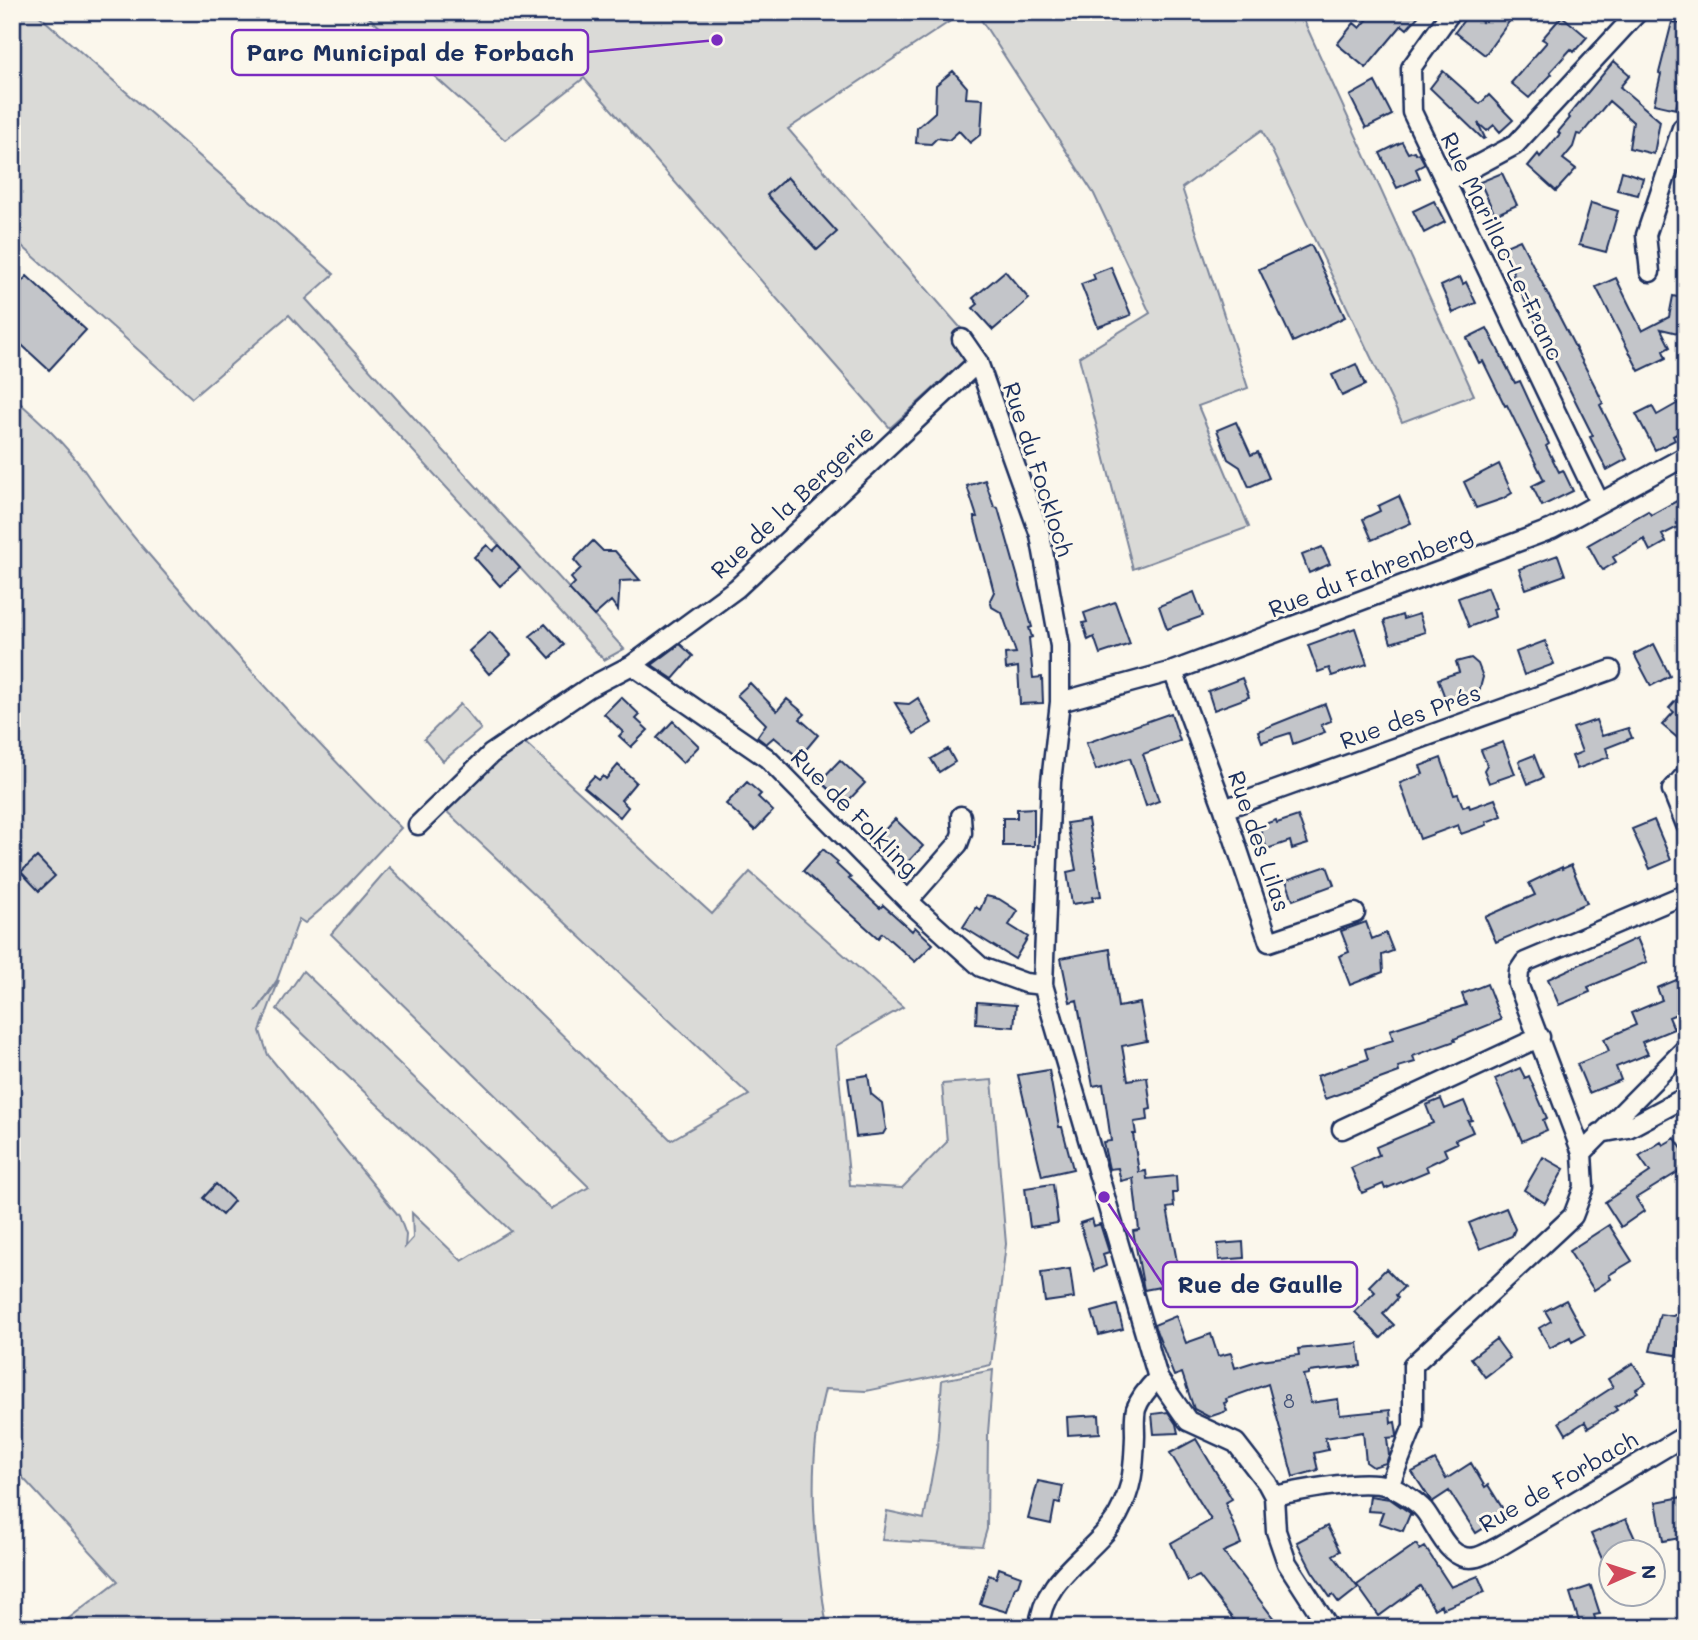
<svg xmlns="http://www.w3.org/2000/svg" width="1698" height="1640" font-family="Mali,sans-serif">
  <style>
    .green { fill: #dadad7; stroke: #7a849a; stroke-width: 2 }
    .building { fill: #c3c5c9; stroke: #1b2f5e; stroke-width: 2 }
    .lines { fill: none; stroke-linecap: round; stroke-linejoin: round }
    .minor-casing { stroke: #1b2f5e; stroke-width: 23 }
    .minor { stroke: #fbf7ec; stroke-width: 18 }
    .labels { text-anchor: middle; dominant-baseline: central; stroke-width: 6; stroke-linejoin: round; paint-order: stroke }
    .number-label { font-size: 19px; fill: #455479 }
    .street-label { font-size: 23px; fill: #1b2f5e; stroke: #fbf7ec }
    .leader { fill: none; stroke: #7b2cbf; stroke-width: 2.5 }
    .callout-dot { fill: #7b2cbf; stroke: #fbf7ec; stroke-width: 2.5 }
    .callout { fill: #fbf7ec; stroke: #7b2cbf; stroke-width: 2.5 }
    .callout-label { font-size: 24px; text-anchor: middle; font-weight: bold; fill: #1b2f5e }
  </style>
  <rect width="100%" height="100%" fill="#fbf7ec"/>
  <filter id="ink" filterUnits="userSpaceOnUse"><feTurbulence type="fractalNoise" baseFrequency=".0143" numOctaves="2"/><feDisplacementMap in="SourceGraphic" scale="14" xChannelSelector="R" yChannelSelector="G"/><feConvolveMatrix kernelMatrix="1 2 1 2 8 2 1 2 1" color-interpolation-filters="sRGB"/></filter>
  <g filter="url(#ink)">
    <path class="green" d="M12,12H35L334,274L306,299L624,649L604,660L289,315L192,398L12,237Z
      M363,12H964L788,129L978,348L890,428L584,78L505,140Z
      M976,12H1300L1474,395L1402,422L1262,130L1182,188L1248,388L1198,406L1249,527L1133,569L1079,357L1150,313L1094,194Z
      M12,396C38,419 66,444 86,473C104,499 123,525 144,549C226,645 312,739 401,828L340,893L305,923L299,919L277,980L256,1012L279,980L260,1031L268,1055L399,1216L406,1235L405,1247L413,1238L412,1213L462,1261L511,1231L277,1009L303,971L551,1209L589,1187L331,934L389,867L671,1140L749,1095L443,808L521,739L712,914L750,872L903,1007L836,1046L850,1185L902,1188L947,1142L942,1084L992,1080L1006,1244L991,1365L866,1391L825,1389C805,1468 815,1548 827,1628H56L118,1581L12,1466Z
      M460,704L481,729L443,761L424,739Z
      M993,1370L988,1433L987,1529L982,1546L882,1540L887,1511L924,1519L937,1447L942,1380Z"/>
    <path class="building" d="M1374,12H1422L1407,29L1402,25L1366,68L1337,44L1354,23L1360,28Z
      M1470,12L1482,22L1491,12H1516L1485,55L1455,32Z
      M1562,16L1587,37L1574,52L1571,49L1550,72L1552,74L1529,98L1511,83L1547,42L1542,39Z
      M1672,22L1686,25V53L1676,109L1654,104L1661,74L1659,73Z
      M1614,61L1630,75L1620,87L1660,121L1654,154L1629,148L1633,122L1609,101L1581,135L1577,134L1573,147L1563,159L1576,169L1556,191L1528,166L1538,154L1540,157L1560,134L1558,132L1570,118L1568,116Z
      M953,71L967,87L966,98L983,99L981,134L970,143L959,131L949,140L937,138L931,144L916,143L917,128L935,112L936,85Z
      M1443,71L1480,104L1489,95L1513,120L1500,132L1494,125L1487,131L1478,123L1485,138L1483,139L1430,88Z
      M1375,82L1392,115L1366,128L1350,96Z
      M1402,142L1408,153L1414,151L1416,154L1419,153L1425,164L1416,169L1420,178L1397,188L1380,153Z
      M1622,171L1643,178L1638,195L1617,190Z
      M1502,173L1517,205L1495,215L1480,182Z
      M787,177L837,232L817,250L767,195Z
      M1434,201L1445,222L1424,233L1413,211Z
      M1591,203L1618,211L1606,252L1579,245Z
      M1520,240L1597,390L1603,403L1600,405L1627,459L1607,470L1590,437L1593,436L1512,275L1514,274L1501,248Z
      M1311,245L1345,317L1293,342L1259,269Z
      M1111,267L1131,315L1098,327L1081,284L1095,279L1093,274Z
      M1005,271L1029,299L993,330L973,308L978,304L973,298Z
      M27,276L86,330L49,370L12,336V292Z
      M1460,277L1463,284L1466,282L1476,303L1453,313L1441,286Z
      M1616,278L1642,331L1669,317L1673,296L1686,299V335L1661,329L1670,347L1663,351L1666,358L1639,371L1596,287Z
      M1487,328L1515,383L1520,381L1549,444L1546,446L1559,472L1563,470L1573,491L1542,506L1532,486L1544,480L1507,405L1505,406L1483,361L1479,363L1467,338Z
      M1356,364L1365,385L1342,396L1332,375Z
      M1680,402L1686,413V429L1673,436L1675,440L1655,450L1636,414L1652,406L1657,415Z
      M1236,422L1251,455L1258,452L1269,478L1249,487L1240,467L1228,459L1217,430Z
      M1499,464L1512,493L1502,499L1476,508L1464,482Z
      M985,480L994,507L998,508L1032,627L1029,628L1032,637L1029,638L1033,678L1042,677L1043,703L1020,704L1018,667L1006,669L1005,654L1016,653L1002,613L992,607L990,600L994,592L974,517H977L967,486Z
      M1399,496L1411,523L1372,540L1363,519L1380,511L1378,506Z
      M1686,496V523L1662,535L1666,542L1650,551L1644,539L1613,557L1616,562L1603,570L1599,565L1588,545L1648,511L1651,515Z
      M593,541L603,551H615L640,580L620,581L618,610L611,601L594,616L569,589L575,583L571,578L581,568L574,560Z
      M487,545L493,551L499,545L520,568L500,586L474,557Z
      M1322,547L1330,564L1309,573L1302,555Z
      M1558,555L1565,575L1526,589L1519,569Z
      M1488,587L1496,608L1493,609L1495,617L1469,627L1458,598Z
      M1194,592L1203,616L1167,629L1159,606Z
      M1115,602L1130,644L1100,654L1094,637L1088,640L1083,623L1087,622L1084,613Z
      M1419,614L1425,632L1391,643L1384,621L1402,615L1403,619Z
      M545,624L564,645L550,658L530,636Z
      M1355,628L1367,664L1332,676L1329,668L1318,672L1308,645Z
      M490,632L511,655L489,674L469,651Z
      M1545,641L1554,664L1524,675L1516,652Z
      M680,644L693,656L673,679L652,665Z
      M1654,644L1670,676L1651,686L1634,654Z
      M1471,658L1478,664L1483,677L1479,692L1447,703L1438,679L1459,672L1456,662Z
      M1242,678L1249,697L1214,710L1208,691Z
      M750,683L777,711L787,699L805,714L800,719L818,735L799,758L774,737L766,744L757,737L766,724L737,695Z
      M1686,689V745L1662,725L1674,712L1669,708Z
      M621,697L640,715L636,719L648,730L631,747L619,736L623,732L604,714Z
      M918,698L932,723L914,734L895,703L909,704Z
      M1325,704L1331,721L1321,725L1325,732L1293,744L1290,733L1262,742L1258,731Z
      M1171,713L1180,741L1143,754L1159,801L1146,806L1130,758L1096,770L1086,743Z
      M1596,720L1602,736L1628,728L1632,738L1606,748L1609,757L1577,769L1572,756L1582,752L1573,728Z
      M673,721L699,746L683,763L657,738Z
      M1503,742L1515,774L1489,783L1484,770L1487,765L1481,750Z
      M948,749L955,762L939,772L931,759Z
      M1534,755L1543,778L1528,784L1519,761Z
      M1441,758L1454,795L1458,794L1463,807L1469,805L1470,808L1495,799L1502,816L1486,822L1487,825L1461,834L1458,825L1420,839L1400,783L1423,774L1420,766Z
      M840,760L865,783L847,802L835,790L832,792L820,781Z
      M618,765L636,782L621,800L628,807L620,817L584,787L594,776L599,780L603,776L606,779Z
      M747,782L761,794L758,797L773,811L755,830L726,804Z
      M1034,808V846H1003V818H1017V809Z
      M1298,816L1308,844L1292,849L1290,841L1267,849L1259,826L1276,820L1277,823Z
      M895,819L923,846L906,864L878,837Z
      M1088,820L1101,896L1092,897L1093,901L1072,904L1067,872L1076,870L1067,823Z
      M1654,820L1671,860L1650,869L1632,829Z
      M823,849L838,862L836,864L851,878L849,879L880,908L883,905L912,931L915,927L933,944L915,962L882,933L878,938L803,871Z
      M37,857L55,876L39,891L21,872Z
      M1571,865L1587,903L1496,942L1485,917L1535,895L1529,883L1562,867V869Z
      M1327,866L1334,885L1293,900L1286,880Z
      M986,896L999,899L1018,911L1009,925L1028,937L1015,959L963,927L976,907L980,910Z
      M1366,922L1372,939L1386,933L1393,951L1382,955L1383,972L1350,985L1339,956L1349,952L1341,931Z
      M1637,938L1647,962L1588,987L1590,992L1559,1005L1548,979Z
      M1110,949L1118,1007L1140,1003L1147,1041L1122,1046L1128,1080L1147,1077L1151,1109L1147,1110L1148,1120L1134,1122L1136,1134H1133L1139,1172L1146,1171L1147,1179L1176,1176L1177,1193H1173L1174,1207L1167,1208L1181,1283L1144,1290L1133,1231L1139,1230L1133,1178L1121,1181L1118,1168L1109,1169L1103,1142L1111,1141L1103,1084L1093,1086L1077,1000L1070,1002L1061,958Z
      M1686,976V1010L1669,1017L1674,1029L1642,1042L1648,1054L1616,1067L1621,1080L1589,1093L1577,1064L1609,1051L1604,1039L1636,1025L1631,1013L1662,1000L1657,988Z
      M1487,984L1501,1020L1454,1039L1455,1041L1413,1056L1415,1062L1398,1067L1399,1072L1325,1099L1317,1076L1368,1059L1365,1049L1393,1040L1390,1030L1466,1005L1462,994Z
      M977,1002L1016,1005L1014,1027L976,1024Z
      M1520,1068L1525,1078L1529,1076L1547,1118L1543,1120L1547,1130L1522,1141L1495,1079Z
      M1049,1070L1059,1127H1062L1073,1169L1042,1176L1018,1075Z
      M868,1075L871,1094L882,1103L886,1129L883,1134L856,1137L848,1078Z
      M1441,1099L1445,1109L1464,1101L1472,1120L1468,1121L1473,1132L1455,1140L1457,1143L1444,1149L1447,1156L1426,1166L1428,1171L1385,1189L1383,1184L1362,1193L1351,1168L1379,1155L1376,1147L1433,1123L1426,1105Z
      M1675,1138L1686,1155V1173L1678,1172L1636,1198L1644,1211L1621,1227L1605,1202L1650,1172L1639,1156L1661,1142L1663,1145Z
      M1543,1157L1564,1169L1545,1203L1524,1190Z
      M216,1184L234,1201L222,1215L203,1198Z
      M1053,1184L1058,1223L1030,1227L1025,1188Z
      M1506,1208L1515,1229L1512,1236L1480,1249L1469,1223Z
      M1092,1219L1094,1226L1100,1224L1109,1252L1103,1254L1106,1266L1094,1271L1080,1223Z
      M1609,1225L1632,1261L1609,1275L1611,1279L1594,1290L1569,1251Z
      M1243,1242L1244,1258L1219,1260L1218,1244Z
      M1070,1269L1074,1298L1045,1302L1041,1273Z
      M1386,1269L1404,1287L1396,1295L1398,1298L1383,1314L1394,1325L1381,1338L1355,1312L1375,1292L1369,1286Z
      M1566,1300L1585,1335L1572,1342L1570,1337L1550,1348L1539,1328L1551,1321L1545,1311Z
      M1117,1305L1123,1329L1099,1335L1092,1312Z
      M1677,1313L1686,1314V1341L1679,1340L1676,1355L1650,1351L1660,1314L1673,1316Z
      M1176,1316L1186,1343L1211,1334L1218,1356L1231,1353L1235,1368L1260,1360L1299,1355L1298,1349L1358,1343L1361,1366L1309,1372V1374L1303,1375L1311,1403L1338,1399L1340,1415L1390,1410L1391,1423L1395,1422L1397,1434L1396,1437L1387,1438L1389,1455L1386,1463L1373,1467L1366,1462L1363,1432L1325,1438L1328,1450L1314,1453L1318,1470L1293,1477L1268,1384L1226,1399L1227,1402L1224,1403L1227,1411L1209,1417L1194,1409L1182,1373L1174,1376L1154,1325Z
      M1496,1339L1510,1358L1485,1377L1471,1358Z
      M1633,1363L1646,1383L1636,1389L1638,1392L1615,1407L1617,1410L1588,1428L1585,1422L1566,1434L1559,1422L1613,1387L1608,1379Z
      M1168,1412L1176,1424L1178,1433L1154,1434L1152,1414Z
      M1099,1415L1100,1433L1068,1435L1067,1417Z
      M1196,1439L1232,1499L1225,1503L1241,1544L1223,1552L1281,1628H1240L1199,1576L1188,1581L1171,1543L1211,1520L1170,1453Z
      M1435,1460L1446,1479L1471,1463L1485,1487L1488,1485L1506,1514L1476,1533L1449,1491L1432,1502L1412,1472Z
      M1038,1481L1063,1486L1060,1503L1055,1502L1051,1524L1028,1519Z
      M1370,1496L1390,1499L1413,1515L1410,1514L1403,1531L1379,1523L1383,1512L1368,1511Z
      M1682,1497L1686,1517V1537L1663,1541L1656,1502Z
      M1626,1519L1637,1543L1616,1552H1611V1555L1602,1559L1591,1534Z
      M1327,1526L1340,1551L1333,1555L1358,1588L1339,1603L1333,1595L1330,1597L1312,1571L1297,1542Z
      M1416,1544L1420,1550L1425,1547L1451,1587L1478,1576L1485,1592L1442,1609L1441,1605L1434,1609L1420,1586L1379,1616L1357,1585Z
      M999,1568L1021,1576L1018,1585L1015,1587L1007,1612L980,1604L989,1575L996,1578Z
      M1591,1586L1600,1614L1594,1615L1598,1628H1581L1570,1593Z"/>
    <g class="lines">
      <g class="minor-casing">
        <path id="minor" d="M1451,12L1411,68L1412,112L1599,502
          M1446,182L1515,145L1638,12
          M1650,272L1646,235L1682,128L1686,126
          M962,339L978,362L1040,535L1060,646V702L1051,782L1043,985L1158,1378L1188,1421L1236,1443L1267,1483L1274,1496L1276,1531L1287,1563L1329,1628
          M632,665L767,758L908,901L981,967L1025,983L1043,985
          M1173,671L1224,809L1269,942L1355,913
          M1060,702L1173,671L1552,529L1686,456
          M1686,774L1672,790L1686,825
          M1224,809L1611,670
          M418,825L491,754L588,688L632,665L737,588L978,362
          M908,901L958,844L962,833L961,816
          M1342,1129L1540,1037
          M1600,1133L1628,1128L1686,1097
          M1582,1153L1518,984L1519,971L1525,962L1686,894
          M1389,1486L1413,1426V1365L1573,1216L1584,1187L1582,1153L1686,1048
          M1274,1496C1302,1490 1361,1478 1388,1486C1398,1489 1417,1502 1424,1510C1438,1527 1448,1564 1477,1557C1485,1555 1494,1549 1502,1545L1686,1435
          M1039,1628C1042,1576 1094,1555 1118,1515C1133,1487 1134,1467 1135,1436C1135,1428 1134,1417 1136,1409C1140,1397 1149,1387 1158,1378"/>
      </g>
      <use href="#minor" class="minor"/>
    </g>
  </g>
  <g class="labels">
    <g class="number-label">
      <text x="1289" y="1400">8</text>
    </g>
    <g class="street-label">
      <text transform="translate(1503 246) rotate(64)">Rue Marillac-Le-Franc</text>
      <text transform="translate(1039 469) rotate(72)">Rue du Fockloch</text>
      <text transform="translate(792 501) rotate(-43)">Rue de la Bergerie</text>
      <text transform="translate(1370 571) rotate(-21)">Rue du Fahrenberg</text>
      <text transform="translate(1410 716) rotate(-20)">Rue des Prés</text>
      <text transform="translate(855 812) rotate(45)">Rue de Folkling</text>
      <text transform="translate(1260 841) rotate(71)">Rue des Lilas</text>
      <text transform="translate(1558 1481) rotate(-30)">Rue de Forbach</text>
    </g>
  </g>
  <path class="leader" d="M717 40L588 52M1104 1197L1163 1285"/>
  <g class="callout-dot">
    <circle cx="717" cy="40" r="7"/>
    <circle cx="1104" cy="1197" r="7"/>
  </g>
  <g class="callout">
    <rect x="232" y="30" width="356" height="45" rx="7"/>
    <rect x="1163" y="1262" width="194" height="45" rx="7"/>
  </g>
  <g class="callout-label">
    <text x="410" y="61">Parc Municipal de Forbach</text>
    <text x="1260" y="1293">Rue de Gaulle</text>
  </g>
  <rect width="1698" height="1640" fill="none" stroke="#fbf7ec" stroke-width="42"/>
  <rect x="21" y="21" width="1656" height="1598" fill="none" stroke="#1b2f5e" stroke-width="2.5" filter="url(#ink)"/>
  <g transform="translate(1632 1573) rotate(87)"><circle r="33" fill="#fbf7ec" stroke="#a1a7b3" stroke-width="2"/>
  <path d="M0-5L12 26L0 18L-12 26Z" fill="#d1495b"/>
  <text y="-10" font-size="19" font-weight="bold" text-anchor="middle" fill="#1b2f5e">N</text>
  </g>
</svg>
